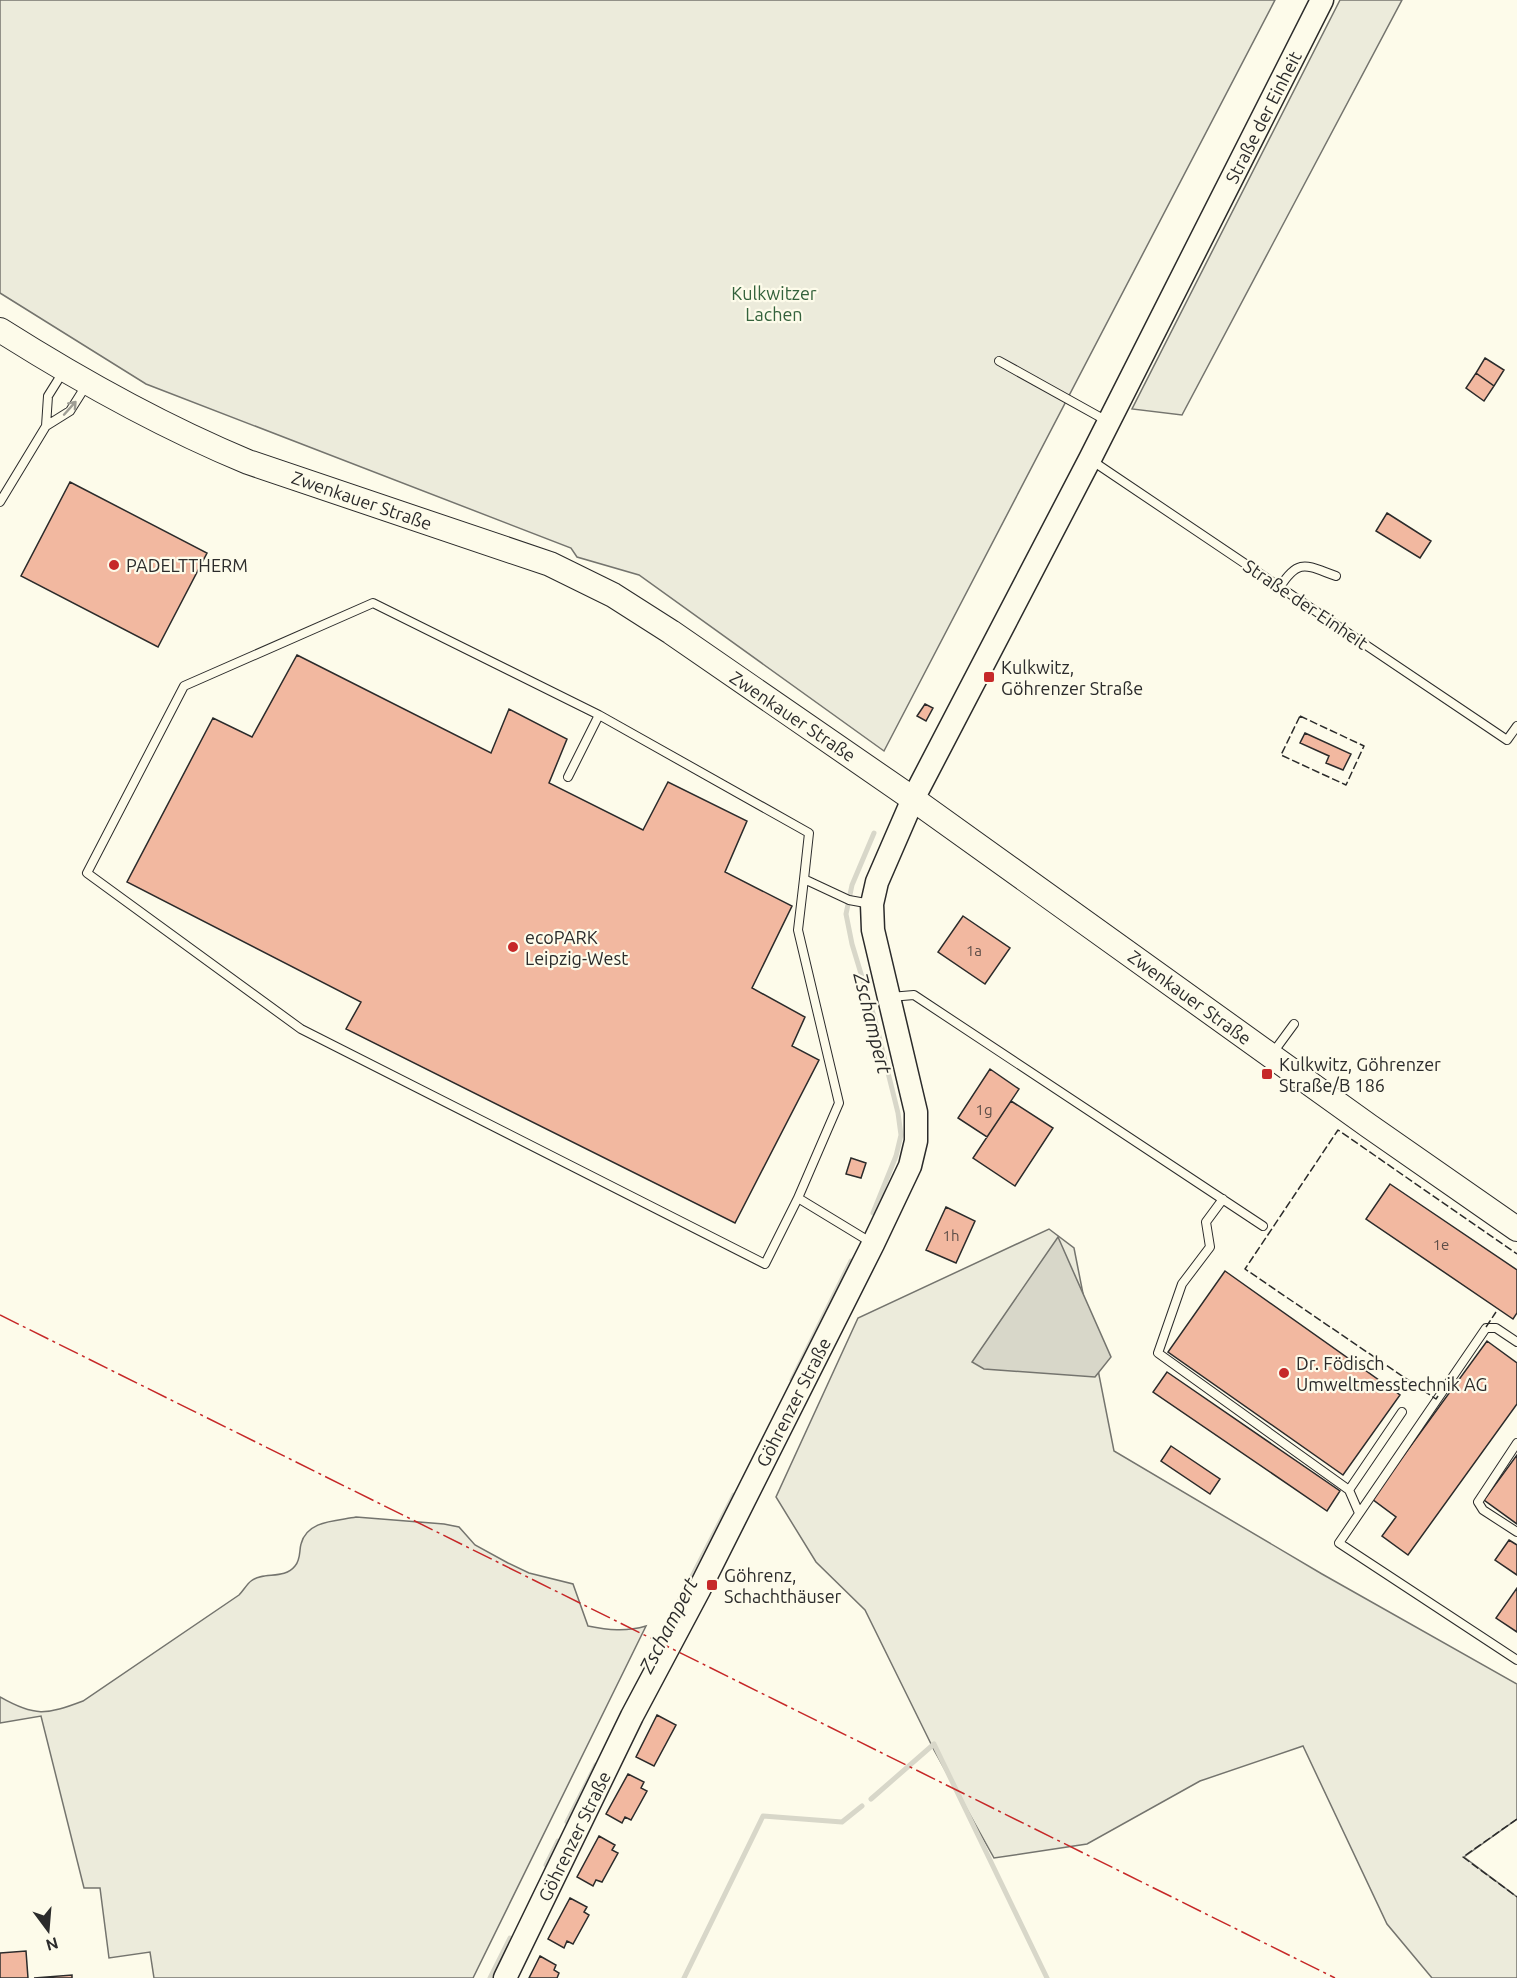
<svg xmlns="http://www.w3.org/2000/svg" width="1517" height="1978" font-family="Ubuntu,sans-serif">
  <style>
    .green { fill: #ecebdb; stroke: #74746e; stroke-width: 1.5 }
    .water { fill: #d8d7c9; stroke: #74746e; stroke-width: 1.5 }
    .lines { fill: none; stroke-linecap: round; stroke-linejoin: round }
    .stream { stroke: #d8d7c9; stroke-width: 5 }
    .building { fill: #f2b8a0; stroke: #2b2b2b; stroke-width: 1.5 }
    .lane-casing { stroke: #2b2b2b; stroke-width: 10 }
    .secondary-casing { stroke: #2b2b2b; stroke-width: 25 }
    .primary-casing { stroke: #2b2b2b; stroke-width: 26 }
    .lane { stroke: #fdfbea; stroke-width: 8 }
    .secondary { stroke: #fdfbea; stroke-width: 22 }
    .primary { stroke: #fdfbea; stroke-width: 24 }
    .fence { stroke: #2b2b2b; stroke-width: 1.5; stroke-dasharray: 8 3; stroke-linecap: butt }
    .power { stroke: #c62828; stroke-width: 1.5; stroke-dasharray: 21 4.5 3 4.5; stroke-linecap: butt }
    .oneway { stroke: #9e9d94 }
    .poi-dot { fill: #c62828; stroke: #fdfbea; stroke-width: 2 }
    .labels { text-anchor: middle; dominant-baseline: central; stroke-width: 4.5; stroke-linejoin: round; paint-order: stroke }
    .number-label { font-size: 15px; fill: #5d4e48 }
    .street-label { font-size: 18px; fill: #2b2b2b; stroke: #fdfbea }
    .park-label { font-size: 18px; fill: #34623c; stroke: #fdfbea }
    .poi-label { font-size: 18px; fill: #2b2b2b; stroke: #fdfbea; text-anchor: start }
    .water-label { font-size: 20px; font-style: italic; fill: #2b2b2b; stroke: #fdfbea }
  </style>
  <rect width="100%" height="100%" fill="#fdfbea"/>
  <path class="green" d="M0,0H1275L884,751L639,575L577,557L571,548L146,384L0,293Z
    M1340,0H1402L1182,415L1132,409Z
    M1049,1229L1074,1248L1114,1451L1322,1574L1517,1684V1819L1464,1857L1517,1897V1978H1432L1387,1924L1303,1746L1200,1781L1087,1844L994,1858L934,1750L865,1610L816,1562L776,1497L858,1318Z
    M356,1517L444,1524L459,1527L475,1545L508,1563L529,1573L573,1584L588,1626C608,1630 626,1632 646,1626L473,1978H154L150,1952L109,1958L100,1888H84L41,1716L0,1723V1697C35,1717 46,1715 83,1701L239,1595C243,1591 247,1584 251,1581C263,1571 284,1580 295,1566C301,1559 299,1551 301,1544C307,1520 337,1521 356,1517Z"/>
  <path class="water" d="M1058,1237L1111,1357L1095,1377L984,1369L972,1362Z"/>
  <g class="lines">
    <path class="stream" d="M873,1213L896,1156L901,1135L898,1113L875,1020L852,944L846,914L852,885L874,833
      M792,1380L851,1261
      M664,1631L734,1495
      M871,1799L934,1744L1047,1978
      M567,1822L596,1765
      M546,1865L558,1841
      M490,1978L510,1938
      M684,1978L763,1816L842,1822L862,1806"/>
  </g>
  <path class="building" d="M1485,358L1504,370L1494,386L1476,373Z
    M1476,373L1494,386L1484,401L1466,388Z
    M70,482L207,553L158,647L21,576Z
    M1387,513L1431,541L1420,558L1376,531Z
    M297,655L491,753L509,709L567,739L549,783L643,830L668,782L747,821L725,872L792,906L752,988L805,1017L792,1046L819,1060L735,1223L346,1029L361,1002L127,882L213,718L252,737Z
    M925,704L933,708L926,721L917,716Z
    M1305,733L1351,754L1343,770L1326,763L1329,756L1300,743Z
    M963,916L1010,948L985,984L938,952Z
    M990,1069L1019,1089L987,1137L958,1118Z
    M1011,1101L1053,1128L1015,1186L973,1158Z
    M851,1158L866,1163L861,1178L846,1174Z
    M1390,1184L1517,1270V1313L1513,1319L1366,1219Z
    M946,1207L975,1221L956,1263L926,1250Z
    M1225,1271L1400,1395L1343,1475L1168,1352Z
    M1487,1341L1517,1363V1404L1408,1555L1382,1536L1396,1517L1372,1499Z
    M1167,1372L1340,1491L1327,1511L1153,1392Z
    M1171,1446L1220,1479L1210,1494L1161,1461Z
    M1517,1455V1524L1484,1500Z
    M1509,1540L1517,1545V1575L1495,1560Z
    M1517,1588V1632L1496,1618Z
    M657,1715L676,1725L654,1766L636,1757Z
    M628,1774L644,1782L641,1788L647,1791L631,1820L625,1817L622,1823L606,1814Z
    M599,1836L615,1845L612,1850L618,1853L602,1882L596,1880L593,1886L577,1877Z
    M570,1898L587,1907L584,1912L589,1915L573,1944L567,1941L564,1948L548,1939Z
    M26,1951L28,1978H0V1953Z
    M540,1956L556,1965L554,1970L559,1973L557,1978H529Z
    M72,1975V1978H34Z"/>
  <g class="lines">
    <g class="lane-casing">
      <path id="lane" d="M999,361L1107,421
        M46,426L48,396L63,372
        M1091,460L1507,740L1517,726
        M0,502L46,426L70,411L87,384
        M1280,587C1299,557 1307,566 1336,576
        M599,715L373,603L184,686L87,873L301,1029L765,1264L798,1198L872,1243
        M568,777L599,715L809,833L804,879L849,900L871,904
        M890,997L914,995L1263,1226
        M1272,1054L1294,1024
        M798,1198L839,1103L798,930L804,879
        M1223,1199L1206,1222L1210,1247L1182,1284L1158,1353L1349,1490L1359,1513
        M1517,1342L1496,1328H1486L1339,1543L1517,1660
        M1517,1443L1478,1502L1483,1510L1517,1532
        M1349,1490L1402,1412"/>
    </g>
    <g class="secondary-casing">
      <path id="secondary" d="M505,1978L632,1716L699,1590L873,1244L910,1166L916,1141V1112L873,930L872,904L877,882L913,799L1090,459L1322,0"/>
    </g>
    <g class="primary-casing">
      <path id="primary" d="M0,330C79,380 161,426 248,462L550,564L613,595L671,632L913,799L1369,1126L1517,1229"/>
    </g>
    <use href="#lane" class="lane"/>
    <use href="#secondary" class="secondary"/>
    <use href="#primary" class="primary"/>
    <path class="fence" d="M1300,716L1364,746L1346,785L1281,755Z
      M1486,1327L1496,1312
      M1438,1396L1436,1399L1245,1269L1338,1130L1517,1254
      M1517,1819L1463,1857L1517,1897"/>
    <path class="power" d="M0,1315L1335,1978"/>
  </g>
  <defs><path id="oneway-shaft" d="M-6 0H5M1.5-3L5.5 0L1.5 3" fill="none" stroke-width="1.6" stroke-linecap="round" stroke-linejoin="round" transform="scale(1.5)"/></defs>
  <use class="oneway" href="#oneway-shaft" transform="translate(70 408) rotate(-48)"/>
  <g class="poi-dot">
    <circle cx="114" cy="565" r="6"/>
    <rect x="983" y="671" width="12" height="12" rx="3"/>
    <circle cx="513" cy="947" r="6"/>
    <rect x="1261" y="1068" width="12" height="12" rx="3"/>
    <circle cx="1284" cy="1373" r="6"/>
    <rect x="706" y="1579" width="12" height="12" rx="3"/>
  </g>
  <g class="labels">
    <g class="number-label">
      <text x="974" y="950">1a</text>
      <text x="984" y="1109">1g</text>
      <text x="951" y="1235">1h</text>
      <text x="1441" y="1244">1e</text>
    </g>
    <g class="street-label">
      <text transform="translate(1263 117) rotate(-63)">Straße der Einheit</text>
      <text transform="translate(362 500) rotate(19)">Zwenkauer Straße</text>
      <text transform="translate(1306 604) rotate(34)">Straße der Einheit</text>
      <text transform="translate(793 716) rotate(34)">Zwenkauer Straße</text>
      <text transform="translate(1190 997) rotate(36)">Zwenkauer Straße</text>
      <text transform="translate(793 1402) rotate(-63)">Göhrenzer Straße</text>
      <text transform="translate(574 1836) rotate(-64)">Göhrenzer Straße</text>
    </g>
    <g class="park-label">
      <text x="774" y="293">Kulkwitzer<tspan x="774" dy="21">Lachen</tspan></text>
    </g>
    <g class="poi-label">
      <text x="126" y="565">PADELTTHERM</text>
      <text x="1001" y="667">Kulkwitz,<tspan x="1001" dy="21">Göhrenzer Straße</tspan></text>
      <text x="525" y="937">ecoPARK<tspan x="525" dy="21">Leipzig-West</tspan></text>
      <text x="1279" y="1064">Kulkwitz, Göhrenzer<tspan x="1279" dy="21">Straße/B 186</tspan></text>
      <text x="1296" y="1363">Dr. Födisch<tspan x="1296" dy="21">Umweltmesstechnik AG</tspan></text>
      <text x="724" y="1575">Göhrenz,<tspan x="724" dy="21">Schachthäuser</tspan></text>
    </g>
    <g class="water-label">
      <text transform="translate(873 1023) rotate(76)">Zschampert</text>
      <text transform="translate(668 1625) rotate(-63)">Zschampert</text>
    </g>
  </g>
  <g transform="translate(48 1930) rotate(164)" stroke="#fdfbea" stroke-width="4.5" paint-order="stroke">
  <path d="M0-4.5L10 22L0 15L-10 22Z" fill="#2b2b2b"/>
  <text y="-9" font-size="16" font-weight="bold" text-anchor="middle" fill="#2b2b2b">N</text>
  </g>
</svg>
